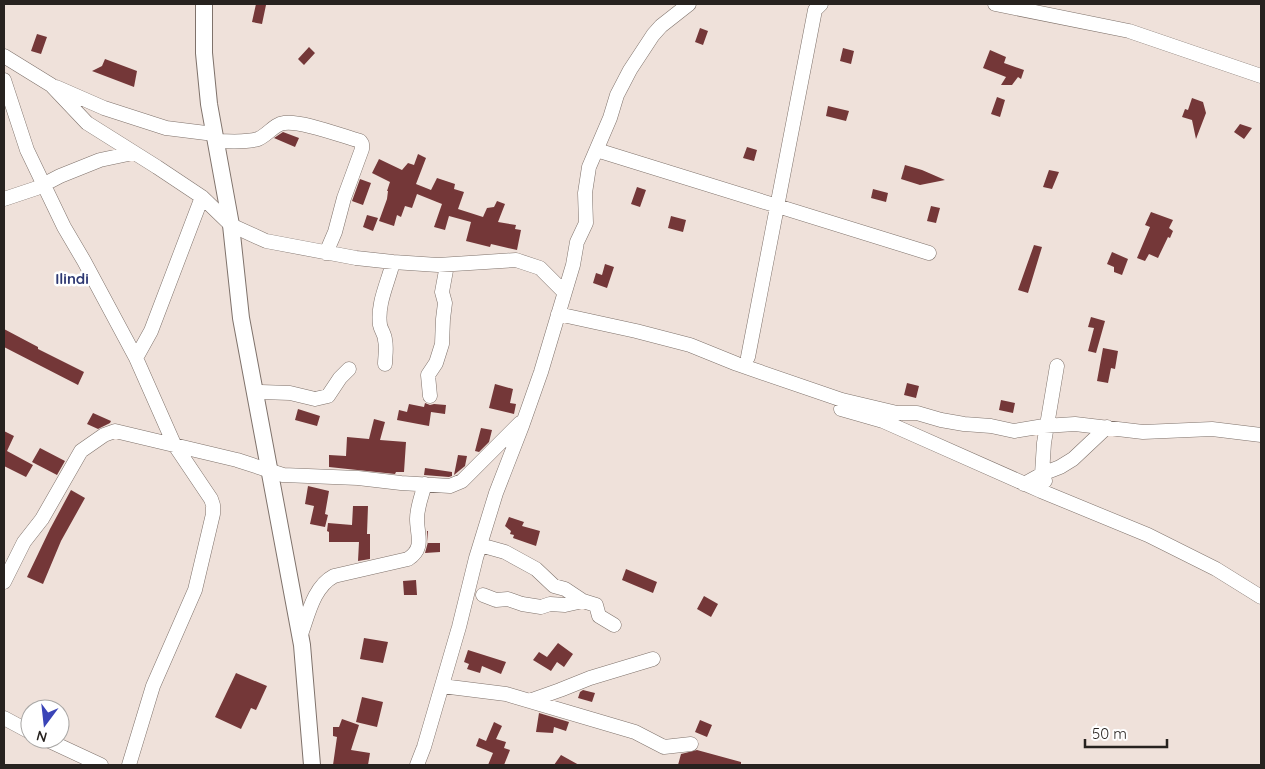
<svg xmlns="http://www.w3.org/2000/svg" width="1265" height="769" font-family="Quicksand,sans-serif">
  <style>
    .building { fill: #743738 }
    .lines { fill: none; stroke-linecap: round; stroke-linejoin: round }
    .minor-casing { stroke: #7f726b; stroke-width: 15 }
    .tertiary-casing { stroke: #7f726b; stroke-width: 18 }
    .minor { stroke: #fff; stroke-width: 14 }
    .tertiary { stroke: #fff; stroke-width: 16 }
    .labels { text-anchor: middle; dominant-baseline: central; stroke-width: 5; stroke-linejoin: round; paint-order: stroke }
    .quarter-label { font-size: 15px; font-weight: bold; fill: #2e3872; stroke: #fff }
  </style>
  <rect width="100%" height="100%" fill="#efe1da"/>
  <path class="building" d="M256,4L266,5L262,24L252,22Z
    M700,28L708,31L703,45L695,42Z
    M37,34L47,37L41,54L31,51Z
    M309,47L315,53L304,65L298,59Z
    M843,48L854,51L851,64L840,61Z
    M990,50L1006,57L1004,63L1024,70L1021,79L1018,77L1012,85H1001L1006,77L983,68Z
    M105,59L137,71L134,87L92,71L102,66Z
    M997,97L1005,100L1000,117L991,114Z
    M1192,98L1203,102L1206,113L1196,139L1192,120L1182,117L1185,109L1188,110Z
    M828,106L849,111L846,121L826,116Z
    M1240,124L1252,128L1244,139L1234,132Z
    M283,132L299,138L295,147L274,138Z
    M747,147L757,150L754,161L743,158Z
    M418,154L426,158L416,184L431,190L437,178L455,184L454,189L464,192L458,209L483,217L487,208L494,207L497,201L505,204L498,222L516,225L515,229L521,230L517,250L491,244L490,247L466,241L471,222L449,216L445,230L434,227L442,204L417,194L412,208L405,206L401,217L397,215L394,226L379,221L387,199L388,191H387L390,182L372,173L379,159L402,170L408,163L414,165Z
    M905,165L922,170L945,180L920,185L901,179Z
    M1049,170L1059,172L1052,189L1043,187Z
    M360,179L371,183L363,205L352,201Z
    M637,187L646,190L640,207L631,204Z
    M873,189L888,193L886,202L871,198Z
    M931,206L940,208L936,223L927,221Z
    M1151,212L1173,220L1169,228L1173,231L1170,238L1168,237L1158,258L1149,254L1145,261L1137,258L1150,227L1145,225Z
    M367,215L378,218L373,231L363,227Z
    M671,216L686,220L683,232L668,228Z
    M1034,245L1042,247L1028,293L1018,290Z
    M1112,252L1128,259L1122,275L1114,272V267L1107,264Z
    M605,264L614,267L607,288L593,283L596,273L602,275Z
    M1091,317L1105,321L1096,353L1088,351L1094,328L1088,327Z
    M4,329L38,347V349L84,372L78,385L4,347Z
    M1103,348L1118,351L1115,369L1111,368L1108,383L1097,381Z
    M907,383L919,386L916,398L904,395Z
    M495,384L513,389L510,403L516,404L514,414L489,408Z
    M1001,400L1015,403L1013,413L999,410Z
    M425,403L430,405L434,404L446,405L445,414L431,412L429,426L397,420L399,410L407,412L409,404L424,407Z
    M298,409L320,416L317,426L295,420Z
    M93,413L111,421L110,423L98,429L87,424Z
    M374,419L385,422L380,440L406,442L404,472H396L395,474L329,467V455L346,456L347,437L369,439Z
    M481,428L492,430L489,442L479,452L475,451Z
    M4,431L14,436L7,451L33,465L26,477L4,466Z
    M40,448L65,461L57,475L32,462Z
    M458,455L467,456L465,466L454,475Z
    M425,468L452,472V476L449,477L424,475Z
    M308,486L329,491L325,514L328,515L325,527L310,524L314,506L305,504Z
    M71,490L85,498L61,541L43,584L27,577L50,529Z
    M353,506H368L367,534H370V559L358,561L359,542H329V532L327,531L328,523L352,525Z
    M509,517L524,522L522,526L540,531L536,546L513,538L514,535L510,534L511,531L505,526Z
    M427,531H428V543H440V552L425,553L428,542Z
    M626,569L657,582L653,593L622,580Z
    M416,580L417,595H404L403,581Z
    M704,596L718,604L711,617L697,609Z
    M364,638L388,642L383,663L360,659Z
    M558,643L573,654L564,667L557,662L551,671L533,660L539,652L547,657Z
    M468,650L506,662L501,674L482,666L480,673L467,669L469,664L464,662Z
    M236,673L267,686L256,710L251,708L241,729L215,717Z
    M583,690L595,693L592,702L578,698L580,692Z
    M362,697L383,702L377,727L356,722Z
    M539,713L569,722L566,731L554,727L553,733L536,732Z
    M342,719L359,725L351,750L370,753L368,765H333L337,737L333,736V727H339Z
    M700,720L712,725L707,737L695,732Z
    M494,722L502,726L496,739L506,742L504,748L510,750L504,765H488L493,753L476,746L479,738L486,741Z
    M697,750L741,762V765H678L681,754Z
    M561,755L579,765H554Z"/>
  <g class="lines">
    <g class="minor-casing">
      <path id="minor" d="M995,4L1129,31L1261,76
        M4,56L51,85L87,123L157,167L202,197L231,225L266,241L356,258L393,262L438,265L516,260L540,268L564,292
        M4,80L27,150L64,227L84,261L136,358L174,444L211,499L213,505V514L195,590L153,686L129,765
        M56,87L104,108L166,128L214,134
        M215,141C229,141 245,143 258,139C268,135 274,124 284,123C301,120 342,136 360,141L362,144V149L344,198L335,232L326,253
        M603,152L929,253
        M4,199L37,188L60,176L100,160L133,153
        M558,314L636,331L690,345L737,364L842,400L897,413H917L941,420L964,424L991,426L1014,431L1044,426L1075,424L1143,432L1212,429L1261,435
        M748,357L815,10L821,4
        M136,358L151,331L202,197
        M385,364C385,357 387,348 385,340C385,335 381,330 380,325C377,303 388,283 393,262
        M256,395L261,392L290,393L315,399L328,396L340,378L349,369
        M430,396L428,375L436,363L442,344L443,319L445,303L442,292L447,265
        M841,409L883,421L1041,491L1148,535L1216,569L1261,597
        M1045,481L1042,474L1060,467L1073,459L1107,427
        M1024,484L1042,474L1044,443L1057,366
        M480,545L505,552L536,569L554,586L565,589L583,601
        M4,582L24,542L42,519L81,451L104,435L115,431L237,460L283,475L358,478L401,483L450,486L462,481L520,423
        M483,595L496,600L508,599L522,604L541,607L550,604L565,605L583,601L596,605L599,616L614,625
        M300,637C308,616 313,587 334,576L408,559C425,548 417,535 417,519C417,507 422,495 425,484
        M442,686L506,694L635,732L664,747L691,744
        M529,701L560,690L590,678L653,659
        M4,718L30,732
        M45,739L101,765
        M417,765L424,747L459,627L476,558L496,493L522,426L541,372L573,265L577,242L586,223L585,193L589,167L610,118L617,95L630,70L653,35L661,26L689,4"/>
    </g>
    <g class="tertiary-casing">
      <path id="tertiary" d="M204,4V53L209,104L231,225L241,318L302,645L312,765"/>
    </g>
    <use href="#minor" class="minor"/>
    <use href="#tertiary" class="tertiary"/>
  </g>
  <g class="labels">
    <g class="quarter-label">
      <text x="72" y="278">Ilindi</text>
    </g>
  </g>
  <rect width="1265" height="769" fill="none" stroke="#27221f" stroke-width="10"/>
  <g transform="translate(45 724) rotate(195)"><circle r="24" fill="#ffffff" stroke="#a9a7a5"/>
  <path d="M0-4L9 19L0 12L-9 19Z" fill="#3a44b7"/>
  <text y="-8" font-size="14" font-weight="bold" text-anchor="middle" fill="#27221f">N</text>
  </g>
  <path d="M1085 739v8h82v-8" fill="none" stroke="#27221f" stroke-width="2.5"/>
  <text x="1092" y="739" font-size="15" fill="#27221f" stroke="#ffffff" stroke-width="4" paint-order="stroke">50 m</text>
</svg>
